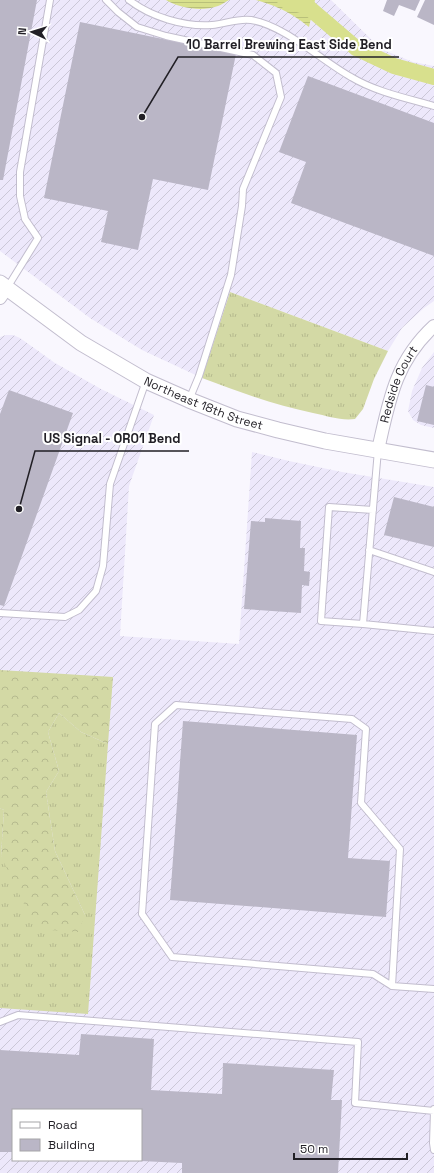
<svg xmlns="http://www.w3.org/2000/svg" width="434" height="1173" font-family="'Space Grotesk',sans-serif">
  <style>
    .industrial { fill: url(#industrial-furrows); fill-rule: evenodd }
    .grass { fill: url(#grass-tufts) }
    .forest { fill: url(#forest-crowns) }
    .water { fill: url(#water-rules) }
    .lines { fill: none; stroke-linecap: round; stroke-linejoin: round }
    .canal { stroke: #d8e08d; stroke-width: 16 }
    .building { fill: #bab6c6 }
    .service-casing { stroke: #c2bdce; stroke-width: 8 }
    .minor-casing { stroke: #c2bdce; stroke-width: 14 }
    .tertiary-casing { stroke: #c2bdce; stroke-width: 17 }
    .service { stroke: #fff; stroke-width: 6 }
    .minor { stroke: #fff; stroke-width: 12 }
    .tertiary { stroke: #fff; stroke-width: 15 }
    .labels { text-anchor: middle; dominant-baseline: central; stroke-width: 4; stroke-linejoin: round; paint-order: stroke }
    .street-label { font-size: 12px; fill: #211f25; stroke: #fff }
    .leader { fill: none; stroke: #211f25; stroke-width: 1.5 }
    .callout-dot { fill: #211f25; stroke: #fff; stroke-width: 1.5 }
    .callout-label { font-size: 13px; text-anchor: middle; font-weight: bold; fill: #211f25; stroke: #fff; stroke-width: 4; stroke-linejoin: round; paint-order: stroke }
  </style>
  <defs>
    <pattern id="industrial-furrows" width="10" height="10" patternUnits="userSpaceOnUse"><rect width="10" height="10" fill="#ede8fb"/><path d="M-1 1l2-2M0 10L10 0M9 11l2-2" fill="none" stroke="#cbc7d7"/></pattern>
    <pattern id="grass-tufts" width="24" height="20" patternUnits="userSpaceOnUse"><rect width="24" height="20" fill="#d3d9a5"/><path d="M3 7l-1-3M5 7V3M7 7l1-3M15 17l-1-3M17 17v-4M19 17l1-3" fill="none" stroke="#b5ba8e"/></pattern>
    <pattern id="forest-crowns" width="20" height="18" patternUnits="userSpaceOnUse"><rect width="20" height="18" fill="#d3d9a5"/><path d="M2 6a3 3 0 1 1 6 0M12 15a3 3 0 1 1 6 0" fill="none" stroke="#b5ba8e"/></pattern>
    <pattern id="water-rules" width="6" height="5" patternUnits="userSpaceOnUse"><rect width="6" height="5" fill="#d8e08d"/><path d="M0 2.5h6" fill="none" stroke="#b9c07a"/></pattern>
  </defs>
  <rect width="100%" height="100%" fill="#f9f7fe"/>
  <path class="industrial" d="M0,0H331L381,49L413,62L434,66V301L424,308L402,328L388,351L230,292L202,378L142,350L90,318L0,251Z
    M6,335H13L20,338L55,363L101,389L154,415L129,486L120,636L239,644L252,452L289,461L342,472L434,487V1173H0V337ZM13,1110H141V1160H13Z
    M434,352V428L421,425L413,420L408,411L412,391L422,368Z"/>
  <path class="grass" d="M230,292L388,351L374,379L363,409L355,419C341,421 328,416 313,413C275,405 239,392 202,378Z
    M59,713L81,732L108,744L88,1014L0,1008V808L4,810L1,856L85,915L55,851L46,792L59,771L48,732Z"/>
  <path class="forest" d="M0,670L113,677L108,744L81,732L59,713L48,732L59,771L46,792L55,851L85,915L78,932L36,929L1,856L4,810L0,808Z"/>
  <path class="water" d="M166,0H229C225,2 221,5 218,6C201,12 180,8 166,0Z
    M256,0H315L309,27C290,12 279,7 256,0Z"/>
  <g class="lines">
    <path class="canal" d="M285,0L308,7L356,48L394,66L434,77"/>
  </g>
  <path class="building" d="M0,0H37L3,180H0Z
    M387,0H420L415,11L399,5L394,16L383,11Z
    M425,0H434V25L417,17Z
    M80,22L236,54L208,190L153,179L138,250L101,242L108,211L44,198Z
    M308,76L434,123V256L291,203L306,162L279,152Z
    M426,385L434,387V425L417,421Z
    M9,390L73,413L4,606L0,605V414Z
    M394,497L434,507V547L384,535Z
    M265,518L301,521L300,548H305L304,571L310,572L309,586L302,585L301,613L244,609L251,521L265,522Z
    M183,721L357,735L348,858L390,861L386,917L170,900Z
    M81,1034L154,1039L151,1090L222,1094L223,1063L334,1070L331,1100H342L338,1173H182V1163L141,1161V1110H13V1152H0V1050L79,1055Z"/>
  <g class="lines">
    <g class="service-casing">
      <path id="service" d="M106,0L118,12L137,27L166,36L253,55L276,73L281,97L243,189L242,206L231,275L199,376L189,400
        M129,0C151,17 184,27 212,25C225,24 238,18 251,20C284,25 322,61 351,77C376,92 406,98 434,106
        M7,288L38,238L25,219L20,196V172L50,0
        M373,510L329,507L321,621L363,624L434,631
        M369,550L434,572
        M0,613L65,617L79,610L96,591L103,566L110,484L146,381
        M363,624L378,450
        M392,986L400,849L361,803L366,729L352,719L176,705L155,724L142,914L172,957L373,974L392,986L434,989
        M0,1022L18,1015L358,1042L355,1103L434,1111V1109
        M434,1111L433,1143L434,1150"/>
    </g>
    <g class="minor-casing">
      <g id="minor">
        <path d="M0,298L7,288"/>
        <path id="s1" d="M378,450C389,401 395,362 434,326"/>
      </g>
    </g>
    <g class="tertiary-casing">
      <g id="tertiary">
        <path id="s2" d="M0,283L81,343L146,381L189,400L237,419L278,430L325,441L434,460"/>
      </g>
    </g>
    <use href="#service" class="service"/>
    <use href="#minor" class="minor"/>
    <use href="#tertiary" class="tertiary"/>
  </g>
  <g class="labels">
    <g class="street-label">
      <text stroke="none"><textPath href="#s1" startOffset="69">Redside Court</textPath></text>
      <text stroke="none"><textPath href="#s2" startOffset="238">Northeast 18th Street</textPath></text>
    </g>
  </g>
  <path class="leader" d="M142 117L178 57H399M19 509L35 451H189"/>
  <g class="callout-dot">
    <circle cx="142" cy="117" r="4"/>
    <circle cx="19" cy="509" r="4"/>
  </g>
  <g class="callout-label">
    <text x="289" y="49">10 Barrel Brewing East Side Bend</text>
    <text x="112" y="443">US Signal - OR01 Bend</text>
  </g>
  <rect x="12" y="1109" width="130" height="52" fill="#ffffff" stroke="#a6a5a8"/>
  <rect x="20" y="1122" width="20" height="6" fill="#ffffff" stroke="#a6a5a8"/>
  <text x="48" y="1129" font-size="12" fill="#211f25">Road</text>
  <rect x="20" y="1139" width="20" height="12" fill="#bab6c6" stroke="#a6a5a8"/>
  <text x="48" y="1149" font-size="12" fill="#211f25">Building</text>
  <g transform="translate(32 32) rotate(274)" stroke="#ffffff" stroke-width="3" paint-order="stroke">
  <path d="M0-3L7 15L0 10L-7 15Z" fill="#211f25"/>
  <text y="-6" font-size="11" font-weight="bold" text-anchor="middle" fill="#211f25">N</text>
  </g>
  <path d="M294 1153v6h113v-6" fill="none" stroke="#211f25" stroke-width="2"/>
  <text x="300" y="1153" font-size="12" fill="#211f25" stroke="#ffffff" stroke-width="3" paint-order="stroke">50 m</text>
</svg>
